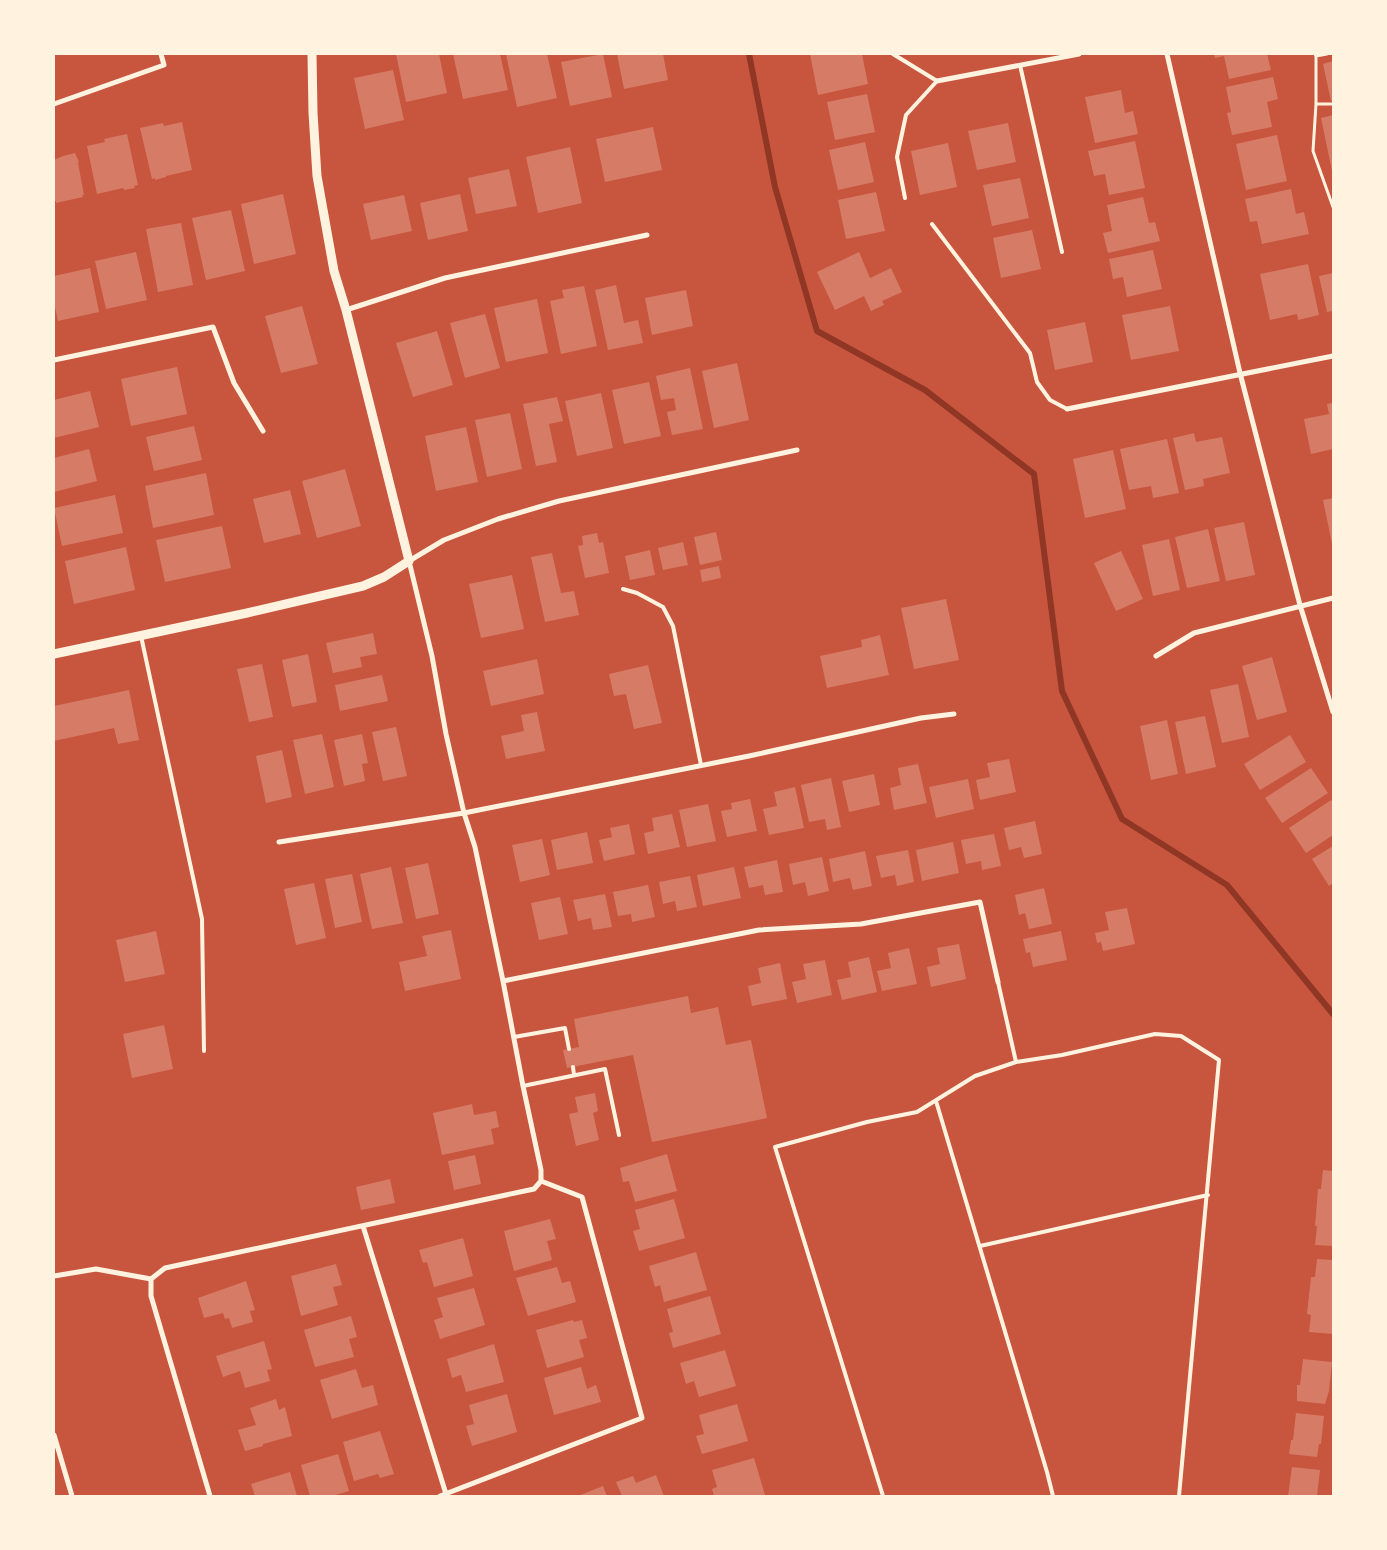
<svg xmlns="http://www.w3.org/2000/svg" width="1387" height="1550" font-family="Cabin,sans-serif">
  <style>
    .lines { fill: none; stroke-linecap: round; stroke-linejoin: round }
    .stream { stroke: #8f3625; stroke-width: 6 }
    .building { fill: #d67c66 }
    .path { stroke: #fff3e0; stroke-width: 3 }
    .service { stroke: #fff3e0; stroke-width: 4 }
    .minor { stroke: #fff3e0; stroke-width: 5 }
    .tertiary { stroke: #fff3e0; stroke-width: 9 }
  </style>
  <rect width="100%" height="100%" fill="#c8553d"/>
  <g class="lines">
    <path class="stream" d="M749,54L775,187L817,331L925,390L1034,474L1062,691L1122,819L1227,885L1333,1014"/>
  </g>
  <path class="building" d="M396,54H439L447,93L406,102Z
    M453,54H500L508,90L463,99Z
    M506,54H547L557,98L517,107Z
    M603,54L612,97L570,106L561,62Z
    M617,54H663L668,80L624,89Z
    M810,54H862L868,84L818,95Z
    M1214,54H1267L1271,70L1229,79L1224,56L1215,58Z
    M1333,61V100L1331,101L1323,64Z
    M393,70L404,120L365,129L354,78Z
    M1273,77L1278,99L1267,102L1272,127L1232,135L1227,113L1231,112L1226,87Z
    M1121,90L1125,113L1133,111L1138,134L1095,143L1085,97Z
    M867,94L875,132L835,140L827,102Z
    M1333,115V171H1332L1321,118Z
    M182,122L192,170L166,176V177L155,180V178L152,179L140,128L163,123L164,126Z
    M1008,123L1016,162L977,170L968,131Z
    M653,127L662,170L605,182L596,139Z
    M127,134L138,185L134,186L135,188L124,190L123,188L97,194L87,146L105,142L104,139Z
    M1277,135L1287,181L1246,190L1236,144Z
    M1135,141L1145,188L1109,195L1105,174L1094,176L1088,151Z
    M865,142L874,182L838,190L829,150Z
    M948,143L957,187L920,195L911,151Z
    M570,147L582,203L538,213L526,157Z
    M75,153L79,162L78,163L84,195H82L83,197L56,203V201H54V160L63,156Z
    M509,169L517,206L476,214L468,178Z
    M1020,178L1029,218L992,226L983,185Z
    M1291,189L1296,214L1304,212L1309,234L1262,244L1257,221L1250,222L1245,199Z
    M876,192L885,231L846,239L838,200Z
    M283,194L296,254L254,264L241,204Z
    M460,194L468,231L428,240L420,203Z
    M404,195L412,231L371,240L363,204Z
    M1143,197L1149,223L1155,222L1160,241L1108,253L1103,233L1112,231L1107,205Z
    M231,210L245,271L206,280L192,218Z
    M181,223L193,285L158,292L146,229Z
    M1032,230L1041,269L1001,278L993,238Z
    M1153,250L1162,289L1127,297L1123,277L1113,279L1109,259Z
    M136,252L147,300L106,309L95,261Z
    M859,252L870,278L891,268L902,292L882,301L884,305L871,311L864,296L835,310L817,272Z
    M1308,264L1319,315L1298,320L1297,314L1270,320L1260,274Z
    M90,268L99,312L58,321L54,302V276Z
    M1333,273V311L1327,312L1319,276Z
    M616,285L624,323L638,320L643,343L608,350L595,290Z
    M584,286L597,346L561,354L550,301L564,298L562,290Z
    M686,290L693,326L652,335L645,298Z
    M537,299L548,353L506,362L494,308Z
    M302,306L318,364L281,373L265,316Z
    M1170,306L1179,351L1131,360L1122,315Z
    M485,314L500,368L465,378L450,323Z
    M1085,322L1093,362L1055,370L1047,330Z
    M437,331L453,385L413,397L396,343Z
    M737,363L749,420L714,428L702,371Z
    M177,367L187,414L131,426L121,379Z
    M690,368L703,429L672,435L667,412L676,410L674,398L661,400L656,376Z
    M649,382L661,436L624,444L612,390Z
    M90,391L99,427L54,438V400Z
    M601,393L613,448L577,456L565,401Z
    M557,397L563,421L549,424L557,462L536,466L523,404Z
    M1333,403V449L1311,454L1304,419L1329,414L1327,404Z
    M510,413L522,469L487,477L475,420Z
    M194,426L202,460L154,471L146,437Z
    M466,427L478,482L436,491L425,436Z
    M1194,433L1196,442L1222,437L1230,473L1203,479L1204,486L1185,490L1173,438Z
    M1167,439L1179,493L1153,498L1151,486L1129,490L1120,449Z
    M89,449L97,481L54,492V458Z
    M1113,450L1126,509L1085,518L1073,459Z
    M345,469L361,526L317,538L302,481Z
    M206,473L214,515L153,528L145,486Z
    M290,490L301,534L264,543L253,499Z
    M115,495L123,533L62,546L54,508Z
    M1333,498V544H1332L1323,500Z
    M1244,522L1255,575L1226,581L1214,528Z
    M222,526L231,568L165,582L156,540Z
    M1208,529L1220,581L1187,588L1175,537Z
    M716,532L722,560L700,565L694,537Z
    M597,533L599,543L603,542L609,573L585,578L578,546L583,545L582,536Z
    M1169,539L1180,590L1153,596L1142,545Z
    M683,542L688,565L663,570L658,548Z
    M126,547L135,590L74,604L65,561Z
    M650,550L655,575L630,580L625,556Z
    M1121,551L1143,599L1116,611L1094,563Z
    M552,553L561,593L574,591L579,615L545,622L531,557Z
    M719,566L721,578L702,582L700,570Z
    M512,575L524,629L481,638L469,584Z
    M946,599L959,660L914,669L901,608Z
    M373,633L377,654L360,657L362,667L333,673L326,643Z
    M880,635L889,675L827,688L820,656L862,647L861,640Z
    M308,654L317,702L292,707L282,660Z
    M1272,657L1287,712L1257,720L1242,666Z
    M537,659L544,694L491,706L483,671Z
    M262,664L273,717L249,722L237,669Z
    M648,665L662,723L634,729L626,694L614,696L609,674Z
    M382,675L388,701L340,711L335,685Z
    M1238,684L1249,737L1222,743L1210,690Z
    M129,690L139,740L118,744L114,728L54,741V706Z
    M537,712L545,751L506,759L501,736L524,731L521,715Z
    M1205,716L1216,767L1186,774L1175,722Z
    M1167,720L1178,774L1151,780L1140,726Z
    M396,727L407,776L383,781L372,732Z
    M322,734L334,787L305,794L293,740Z
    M362,734L368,763L362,764L365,781L344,786L334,740Z
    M1290,735L1306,762L1260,790L1244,764Z
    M282,750L292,797L266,803L256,756Z
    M1009,759L1016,792L980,800L976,780L990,777L987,763Z
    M918,764L927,803L894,810L890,788L901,785L898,768Z
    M1311,768L1328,793L1282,823L1265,798Z
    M874,774L880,805L849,812L842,781Z
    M831,778L841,827L827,830L825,819L809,822L801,785Z
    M968,779L974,809L936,818L929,787Z
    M795,787L804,828L769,835L763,809L777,806L774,792Z
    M750,799L757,831L727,837L721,811L732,809L731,803Z
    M1331,800L1333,803V835L1306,853L1289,828Z
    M708,804L716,841L687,847L679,810Z
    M672,814L680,847L648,854L644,833L654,831L652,818Z
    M1035,821L1042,854L1024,858L1021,847L1009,850L1004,828Z
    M629,824L635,854L604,861L599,840L612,837L610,828Z
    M587,832L593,863L557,870L551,840Z
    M994,834L1001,866L982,870L981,861L966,864L961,840Z
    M542,839L550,875L520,882L512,845Z
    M953,842L959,873L922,881L916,850Z
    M1333,846V883L1329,886L1312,859Z
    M908,850L914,882L897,886L895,875L881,878L876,856Z
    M865,851L872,886L853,890L850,878L833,882L829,859Z
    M822,857L829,891L808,896L805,882L793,885L789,864Z
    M777,860L783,892L765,895L763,885L749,888L744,867Z
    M428,863L439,914L416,919L405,868Z
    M391,867L403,923L372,929L360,874Z
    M734,867L741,898L703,906L697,875Z
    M352,874L362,922L335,928L325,879Z
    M690,876L697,907L677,911L675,901L663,904L659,882Z
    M314,883L326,938L296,945L284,889Z
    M648,885L655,917L632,922L631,914L618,916L613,892Z
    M1044,888L1052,924L1029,929L1025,913L1019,915L1015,895Z
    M605,894L612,927L593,930L591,918L578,921L573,900Z
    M560,897L568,934L539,940L531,903Z
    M1127,908L1135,944L1103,951L1101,942L1097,943L1095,933L1109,930L1105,912Z
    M451,930L461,979L405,991L399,962L427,956L422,936Z
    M156,931L165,974L125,982L116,940Z
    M1061,931L1067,960L1033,967L1030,952L1026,953L1023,939Z
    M959,944L966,979L931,987L927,967L940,964L937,948Z
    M909,948L917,984L882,991L877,971L891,968L888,953Z
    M869,957L877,992L842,1000L837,980L851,977L848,962Z
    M825,960L832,995L797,1003L792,982L806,979L803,964Z
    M780,963L787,999L752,1006L748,986L761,983L758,968Z
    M688,996L691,1013L718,1007L726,1045L751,1040L767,1118L652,1142L633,1055L567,1068L563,1050L579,1047L574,1019Z
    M164,1025L173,1069L132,1078L123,1034Z
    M595,1093L598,1111L593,1113L599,1140L576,1146L569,1114L578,1112L575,1097Z
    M472,1104L474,1115L496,1111L499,1127L491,1129L494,1144L442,1155L433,1113Z
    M667,1154L677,1191L635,1202L629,1181L623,1182L620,1168Z
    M475,1155L481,1184L454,1190L448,1161Z
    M1323,1170L1333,1171V1246L1315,1245L1317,1226H1315L1318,1189H1321Z
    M390,1179L395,1203L361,1210L356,1187Z
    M674,1199L685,1238L639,1251L633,1231L640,1229L635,1210Z
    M550,1219L556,1239L547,1241L552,1260L514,1271L504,1231Z
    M463,1238L473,1276L434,1287L427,1262L423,1263L419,1250Z
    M696,1252L707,1290L664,1302L660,1285L655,1287L649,1266Z
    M1317,1259L1333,1260V1334L1309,1332L1311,1315L1307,1314L1311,1277H1315Z
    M336,1264L342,1285L333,1287L338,1305L301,1316L291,1276Z
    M557,1267L562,1283L570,1281L576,1302L528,1316L516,1278Z
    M246,1281L255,1310L250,1311L253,1322L232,1328L229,1318L225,1319L223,1313L204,1318L198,1298Z
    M474,1288L485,1325L440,1339L434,1320L443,1317L437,1298Z
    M710,1296L721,1334L673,1348L669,1333L673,1332L667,1309Z
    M351,1316L357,1337L349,1339L354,1357L315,1367L304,1330Z
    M573,1320L574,1322L582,1320L587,1338L579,1340L584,1357L547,1368L536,1330Z
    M264,1341L272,1369L267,1370L270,1381L245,1388L240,1371L223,1377L216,1356Z
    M494,1344L504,1382L466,1392L461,1375L452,1378L447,1359Z
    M725,1350L736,1386L699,1397L694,1381L686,1384L680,1363Z
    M1303,1359L1332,1362L1329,1391L1325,1404L1297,1401V1385H1300Z
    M581,1367L587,1389L596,1385L601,1402L554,1415L544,1378Z
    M356,1369L362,1388L373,1385L378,1405L332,1419L320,1380Z
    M507,1394L517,1432L472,1446L466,1426L474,1424L469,1405Z
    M276,1399L279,1410L285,1407L292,1436L263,1444V1446L245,1451L238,1430L256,1425L250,1408Z
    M737,1404L748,1441L702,1454L696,1436L704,1434L699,1415Z
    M1296,1413L1324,1416L1321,1444H1319L1317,1457L1289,1454L1291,1440H1293Z
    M380,1431L394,1474L380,1478L378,1474L354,1481L343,1442Z
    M338,1454L349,1491L332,1496H310L301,1465Z
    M754,1458L765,1495L760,1496H714L712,1489L717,1487L712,1470Z
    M1292,1467L1320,1470L1317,1496H1288Z
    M290,1472L297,1496H255L251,1484Z
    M656,1475L664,1496H622L616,1482L633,1476L636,1483Z
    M603,1486L607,1496H578Z"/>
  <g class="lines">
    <path class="path" d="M1315,54L1316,56L1327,54
      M1316,56V104L1313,151L1333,207
      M1316,104H1333"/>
    <path class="service" d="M893,54L937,81L906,115L897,157L905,198
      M1020,65L1062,252
      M932,224L1030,353L1037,382L1050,400L1067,409
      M623,589L637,593L663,607L673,626L701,765
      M141,636L202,919L204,1051
      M998,982L1016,1062
      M514,1037L565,1028L569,1049
      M573,1067L574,1075
      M523,1086L605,1069L619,1135
      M936,1101L1047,1472L1053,1496
      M980,1246L1208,1195
      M883,1496L775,1147L867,1122L917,1112L975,1076L1016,1062L1062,1055L1155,1034L1181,1036L1219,1060L1179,1496"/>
    <path class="minor" d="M1167,54L1240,373L1300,605L1333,712
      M937,81L1079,54
      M54,104L164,65L161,54
      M346,310L445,278L647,235
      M54,360L213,327L234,383L263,431
      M1067,409L1333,356
      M1156,656L1194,633L1333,598
      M279,842L464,813L749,756L921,718L954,714
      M503,981L759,930L861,924L980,902L998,982
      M363,1226L446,1494
      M54,1276L96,1269L151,1279
      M54,1435L72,1496
      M210,1496L151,1296V1279L165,1268L534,1189L541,1181V1170L523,1086L503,981L475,847L464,813L446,734L432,656L409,561L444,540L498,519L559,501L797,450
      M440,1496L642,1418L582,1197L541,1181"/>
    <path class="tertiary" d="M54,654L247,613L363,586L384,577L409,561L346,310L334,271L317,176L313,113L312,54"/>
  </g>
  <rect width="1387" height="1550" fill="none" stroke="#fff3e0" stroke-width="110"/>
</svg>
